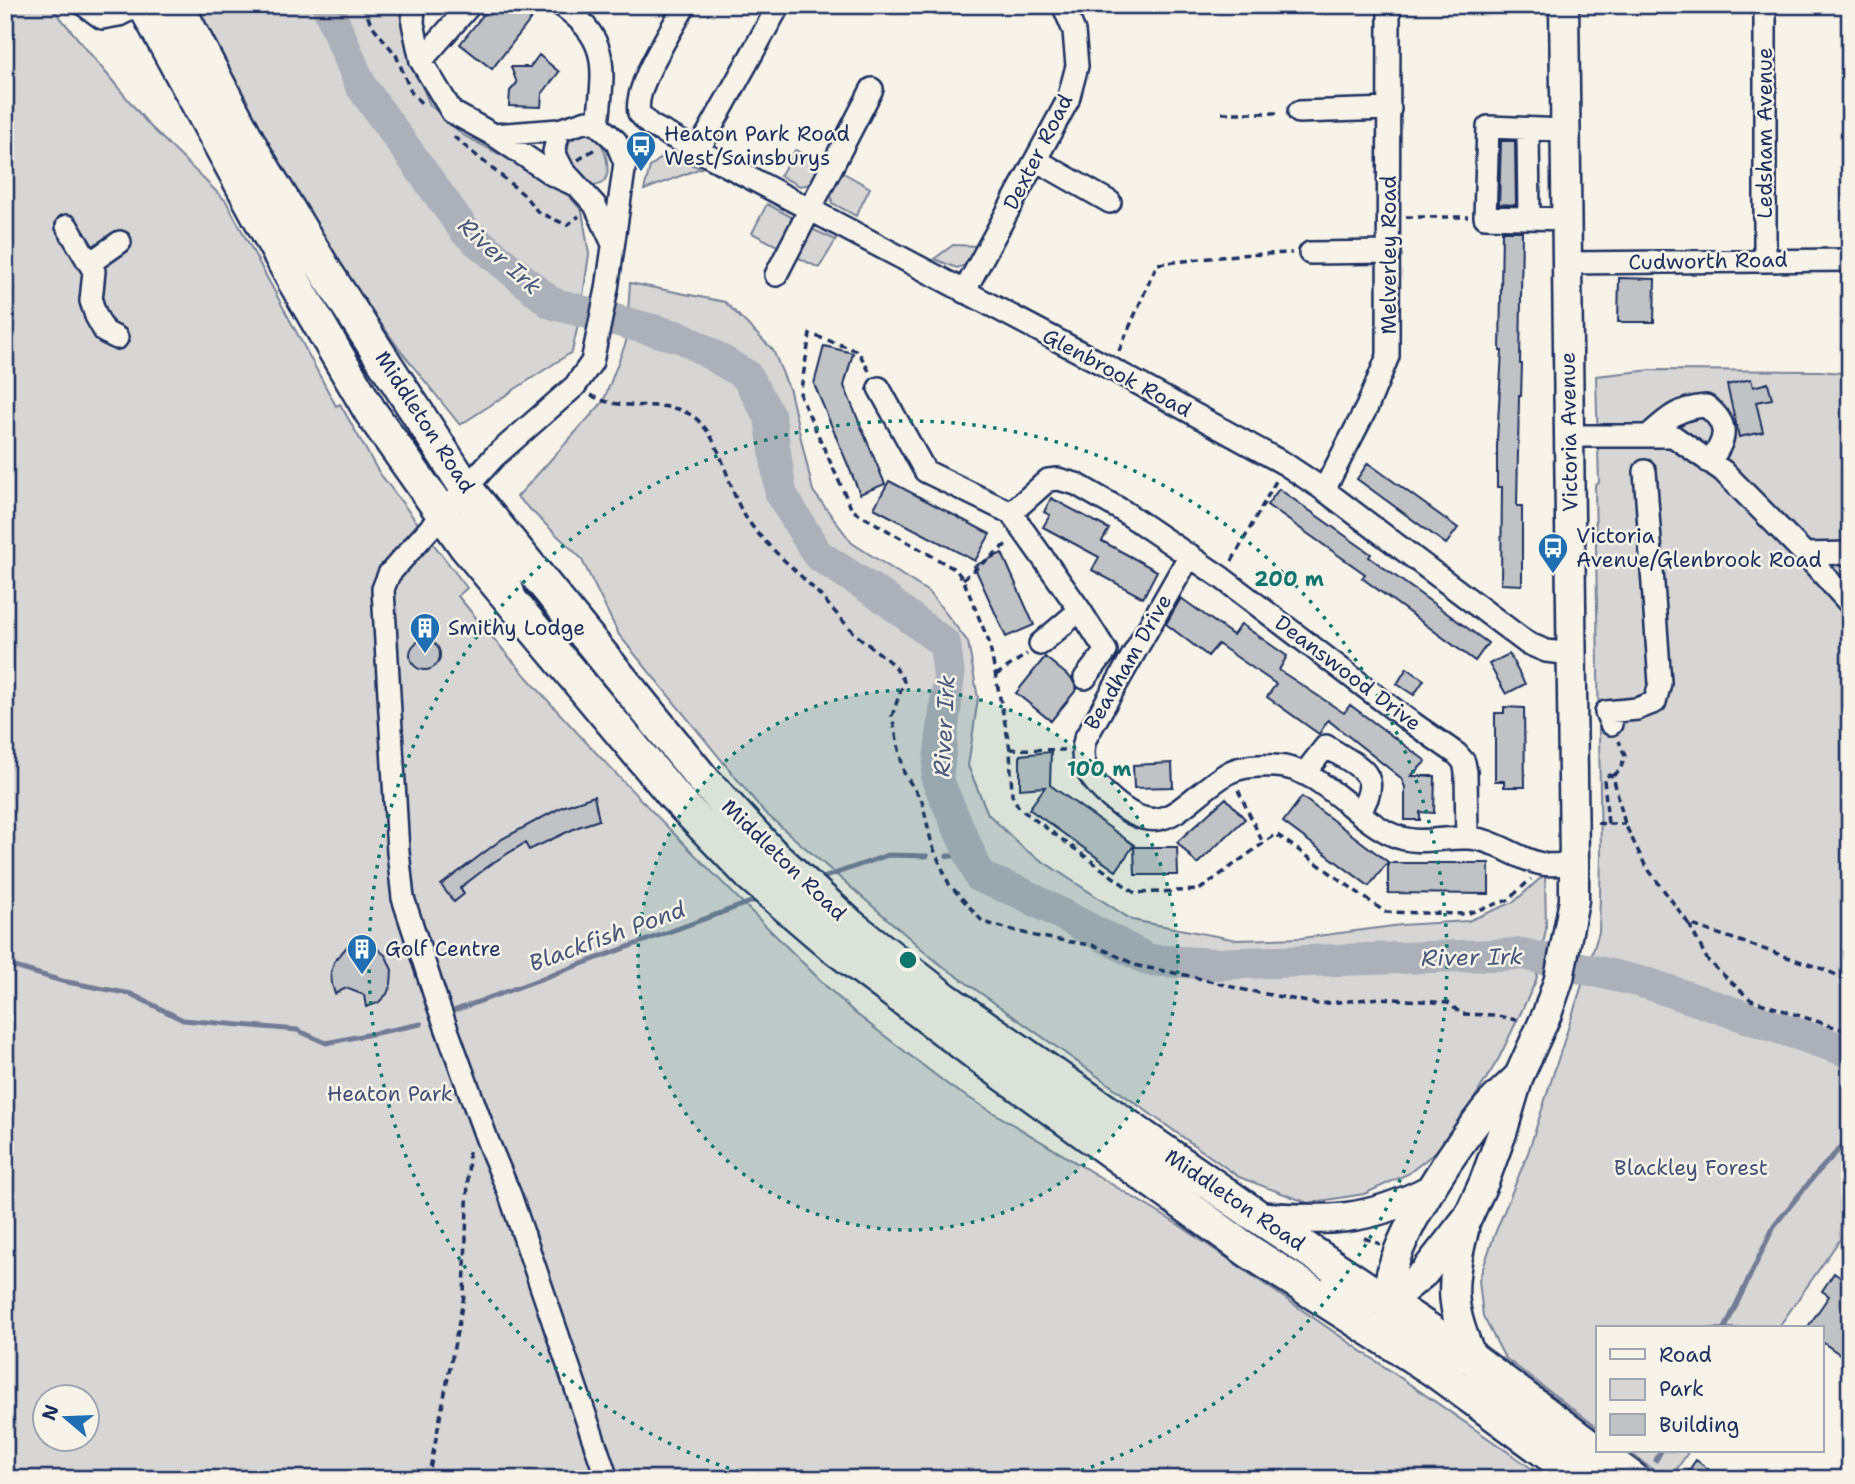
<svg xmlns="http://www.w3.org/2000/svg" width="1855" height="1484" font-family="'Shantell Sans',sans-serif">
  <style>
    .green { fill: #d7d6d4; stroke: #798299; stroke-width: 2; fill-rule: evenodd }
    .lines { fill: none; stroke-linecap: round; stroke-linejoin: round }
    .stream { stroke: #727c95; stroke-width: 5 }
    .river { stroke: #acb0b9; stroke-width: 32 }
    .building { fill: #c0c3c5; stroke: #1b2f5e; stroke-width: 2 }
    .minor-casing { stroke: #1b2f5e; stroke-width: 26 }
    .major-casing { stroke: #1b2f5e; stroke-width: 33 }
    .highway-casing { stroke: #1b2f5e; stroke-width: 37 }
    .path { stroke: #1b2f5e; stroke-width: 3.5; stroke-dasharray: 7 5; stroke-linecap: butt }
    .minor { stroke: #f7f3e8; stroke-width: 21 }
    .major { stroke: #f7f3e8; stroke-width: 28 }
    .highway { stroke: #f7f3e8; stroke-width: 32 }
    .ring { fill: none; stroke: #0f766e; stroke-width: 3.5; stroke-dasharray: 3.5 7 }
    .labels { text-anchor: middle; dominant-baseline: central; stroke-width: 5; stroke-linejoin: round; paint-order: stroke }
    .street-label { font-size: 21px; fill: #1b2f5e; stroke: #f7f3e8 }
    .poi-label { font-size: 21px; fill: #1b2f5e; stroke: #f7f3e8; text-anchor: start }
    .park-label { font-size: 21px; fill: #415076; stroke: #f7f3e8 }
    .water-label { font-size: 23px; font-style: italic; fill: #465679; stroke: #f7f3e8 }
    .centre { fill: #0f766e; stroke: #f7f3e8; stroke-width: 3.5 }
    .ring-label { font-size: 21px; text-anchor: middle; font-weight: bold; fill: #0f766e; stroke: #f7f3e8; stroke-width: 5; stroke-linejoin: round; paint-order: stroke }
  </style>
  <rect width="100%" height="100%" fill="#f7f3e8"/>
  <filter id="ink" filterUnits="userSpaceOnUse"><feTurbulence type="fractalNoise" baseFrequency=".0143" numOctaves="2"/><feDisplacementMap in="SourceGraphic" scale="14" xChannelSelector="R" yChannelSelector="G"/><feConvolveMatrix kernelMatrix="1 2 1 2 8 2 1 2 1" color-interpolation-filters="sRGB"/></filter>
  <g filter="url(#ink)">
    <path class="green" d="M5,5H50L149,125L226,201L336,406L340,404L378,471L467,588L458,596C571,735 700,860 826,986L855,1013L951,1087L1179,1225L1547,1479H5ZM46,1396H88V1438H46Z
      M197,5H319L335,35L359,97L422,192L465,240L539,301L579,320L572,352L460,425L400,350L324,244L247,103Z
      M339,5H399L407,51L430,105L463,135L527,169L569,196L582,211L589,254L583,296L555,289L471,218L369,77Z
      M583,132L599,138C632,208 559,193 569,142Z
      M795,150L824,164L810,184L800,186L780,176Z
      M662,157L673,158L701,168L644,190L650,167Z
      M840,171L870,188L856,216L832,203L831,188Z
      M767,204L797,220L781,248L752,233Z
      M807,229L814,230L836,240L819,268L793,255Z
      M953,245L979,246L971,263L957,268L934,259Z
      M630,283L725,302L773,350L790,391L813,491L852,543L930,593L968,642L978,698L968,766L988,814L1024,849L1132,920L1237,940L1302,938L1401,925L1468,921L1514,902L1545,874L1546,929L1536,981L1499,1058L1447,1143L1408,1174L1364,1194L1308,1203L1239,1177L937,962L764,812L619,635L581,558L517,497L603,402L626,342Z
      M1652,370L1820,371L1850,374V1225L1778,1328H1598V1428L1505,1358L1483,1316L1479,1280L1494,1236L1528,1153L1599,932L1601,856L1595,485L1599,483L1596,376Z
      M1628,1451H1689L1670,1479H1665Z"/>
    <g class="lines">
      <path class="stream" d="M947,856H971
        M817,880L888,855L927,856
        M5,964L62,981L131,994L183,1020L297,1030L326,1043L421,1024
        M456,1010L756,900
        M1725,1328L1774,1226L1816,1174L1844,1144L1850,1134
        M1656,1460L1661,1451"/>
      <path class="river" d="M327,5L361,86L465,231L551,303L683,338L746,375L770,417L781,494L818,555L883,597L945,644L949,676L937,779L980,877L1021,893L1149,960L1214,964L1523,954L1649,984L1850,1052"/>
    </g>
    <path class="building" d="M491,5H542L492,69L460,44Z
      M539,55L559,72L542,94L541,107L509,106L510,91L517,83L511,67H530Z
      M1501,141H1515L1516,205L1499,204Z
      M1502,231H1522L1520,364H1522L1521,396H1519L1517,506H1522V585L1501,584L1502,487H1497V440L1502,351H1500Z
      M1619,278L1655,279L1654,322H1618Z
      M824,346L853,353L844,386L885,484L860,494L814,384Z
      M1751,379L1753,387L1768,383L1772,399L1756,402L1763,432L1739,437L1727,385Z
      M1368,463L1458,528L1446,544L1357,479Z
      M889,481L990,534L975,561L874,508Z
      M1279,489L1371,554L1369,557L1488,643L1475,661L1362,578L1365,574L1267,505Z
      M1051,498L1109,529L1102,541L1157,571L1143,598L1092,570L1099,557L1043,527L1050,515L1044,512Z
      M1002,553L1034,625L1006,637L974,566Z
      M1181,598L1233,635L1241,624L1287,656L1279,670L1344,713L1350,705L1426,761L1411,776H1435L1434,813L1420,812V820H1405V787L1401,778L1328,720L1319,734L1267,697L1276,684L1218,644L1208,656L1166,624Z
      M410 655a15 15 0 1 1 30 0a15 15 0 1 1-30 0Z
      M1509,654L1525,684L1506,694L1489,664Z
      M1045,657L1072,679L1077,689L1051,721L1016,693Z
      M1407,668L1424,680L1414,695L1397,684Z
      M1504,707L1524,708L1525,787H1504V781H1495V713H1504Z
      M1051,752L1050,785L1134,845L1116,871L1029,809L1045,787L1020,789V755Z
      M1172,763L1173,787L1134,788L1133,765Z
      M594,796L599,820L578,827L529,850L525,843L494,862L460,888L464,894L454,902L441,885L502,839L562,807Z
      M1302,797L1388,862L1369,886L1283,822Z
      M1226,798L1245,819L1197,864L1177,842Z
      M1134,847H1177L1178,875H1135Z
      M1388,863H1489V894L1388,893Z
      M350,943H366L378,949L386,956L392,970L391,984L387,994L378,1003L366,1007L364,995L346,988L335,994L332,984L331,973L334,962Z
      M1834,1273L1850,1284V1361L1822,1342V1328H1807L1829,1296L1822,1291Z
      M1696,1460L1722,1479H1683Z"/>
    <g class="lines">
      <g class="minor-casing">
        <path id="minor" d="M84,5L102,18L119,15L139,5
          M414,5L413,23L421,61L452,112L494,135L553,175L573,184
          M561,5C612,40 603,70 598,125
          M685,5C672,30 633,87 639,113L650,125L1112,369L1285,464L1324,490L1527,643L1546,651L1572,654
          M1765,5V261
          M421,61L470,5
          M1299,112L1390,109
          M1528,130L1529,218
          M1565,130L1488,127L1485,217L1567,219
          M494,135L559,130
          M698,151L779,5
          M1036,160L1110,202
          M67,226L94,271L91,301L96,316L105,332L117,338
          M1310,253L1390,252
          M90,263L120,242
          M1567,263L1850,260
          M776,275L872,89
          M964,292L1068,100L1077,66L1074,31L1063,5
          M879,388L925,471L1011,513L1048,480L1058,479L1076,484L1123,511L1222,578L1404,717L1457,754L1464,762L1466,772L1467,838
          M1569,436H1673L1723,471L1805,554L1850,604
          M1648,436C1668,418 1678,408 1706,406C1730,424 1727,440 1709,462
          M1324,490L1367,407L1388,356L1389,5
          M470,508L483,535L506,569L516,600
          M1011,513L1080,610L1040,644
          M1805,554L1850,553
          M1190,555L1085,739C1079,761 1087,775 1103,791C1163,850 1177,804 1228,773C1240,766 1262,765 1275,766C1320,767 1354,818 1393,835C1418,846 1441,837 1467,838C1494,838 1516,859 1542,864C1552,866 1564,864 1574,863
          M1080,610L1106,651L1085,678
          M1611,724L1606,712L1637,709L1655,702L1660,683L1645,471
          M1304,774L1326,746C1357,767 1386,772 1359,813
          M607,1479L510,1195L488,1142L438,1005L403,898L398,852L383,589L389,574L494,457L575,386L592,362L607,289L625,163L616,141L598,125L587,121L559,130L554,152L563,170L595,205L613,244"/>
      </g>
      <g class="major-casing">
        <path id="major" d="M1257,1216C1325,1222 1368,1222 1431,1189
          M1464,1230C1450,1284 1449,1307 1473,1359
          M1311,1292L1387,1300L1402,1291L1424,1273L1468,1217L1484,1182L1502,1133L1519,1076L1547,1014L1559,979L1574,900V863L1564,5
          M1391,1310C1371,1267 1455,1149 1482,1114C1491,1101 1505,1090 1516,1079"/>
      </g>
      <g class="highway-casing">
        <path id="highway" d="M144,5L295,283L370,411L466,547L674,796L750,875L834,947L991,1065L1250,1252L1435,1371L1583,1479
          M177,5L255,154L326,272L466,488L701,777L772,854L851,926L945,999L1257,1216L1473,1359L1633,1479"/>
      </g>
      <path class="path" d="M363,5L371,24L396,55L411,92L424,106
        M1222,113H1280
        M454,137L523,194L538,212L567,225L579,216
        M578,160L598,147
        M1406,217H1468
        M1119,351L1157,264L1237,255L1292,253
        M869,371L858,351L810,334L800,395L852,510L956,570L963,579L989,642L1010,749L1012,795L1019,808L1135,893L1199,890L1276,834L1385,912L1466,914L1508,900L1531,879
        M591,395C625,415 665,396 694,417C723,439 727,489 745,516C762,543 793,567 815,590C830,605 843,623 859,637C876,652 893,660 904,681L892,716L904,773L922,801L932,845L949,884L983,922L1035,936L1096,946L1138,966L1190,976L1240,989L1318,1004L1380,998L1448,1003L1462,1014L1493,1015L1517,1020
        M1232,561L1277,479
        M963,579L1008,543
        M996,675L1027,654
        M1010,749L1064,750
        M1613,776L1620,770L1625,756L1619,741
        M1238,790L1263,843
        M1597,823L1608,824L1604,779L1609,775L1613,776L1625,824L1645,865L1689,924L1823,969L1850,981
        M1608,824H1625
        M1689,924L1708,961L1751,1000L1850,1032
        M1364,1238L1380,1244
        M428,1479L464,1296L469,1148"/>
      <use href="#minor" class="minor"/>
      <use href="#major" class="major"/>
      <use href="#highway" class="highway"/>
    </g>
  </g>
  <circle cx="908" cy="960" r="270" fill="#0f766e" fill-opacity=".12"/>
  <g class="ring">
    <circle cx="908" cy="960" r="270"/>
    <path d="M759 1478A539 539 0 1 1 1057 1478"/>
  </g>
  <defs>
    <g id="bus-pin" transform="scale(1.575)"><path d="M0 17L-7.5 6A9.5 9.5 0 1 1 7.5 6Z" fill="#1f6fb2" stroke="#f7f3e8"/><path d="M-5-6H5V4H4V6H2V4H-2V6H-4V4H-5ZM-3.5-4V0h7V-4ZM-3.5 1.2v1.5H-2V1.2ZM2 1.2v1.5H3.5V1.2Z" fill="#fff"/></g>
    <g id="building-pin" transform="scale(1.575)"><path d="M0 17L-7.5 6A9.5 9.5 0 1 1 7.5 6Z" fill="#1f6fb2" stroke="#f7f3e8"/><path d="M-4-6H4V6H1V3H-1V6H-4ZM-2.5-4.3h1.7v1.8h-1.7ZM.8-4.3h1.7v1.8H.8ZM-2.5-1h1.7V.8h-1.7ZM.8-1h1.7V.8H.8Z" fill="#fff"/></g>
  </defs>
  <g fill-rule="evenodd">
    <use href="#bus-pin" x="641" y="146"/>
    <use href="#bus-pin" x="1553" y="548"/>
    <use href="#building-pin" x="425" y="628"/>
    <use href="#building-pin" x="362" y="949"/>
  </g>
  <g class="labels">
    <g class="street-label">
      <text transform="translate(1765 133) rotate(-90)">Ledsham Avenue</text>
      <text transform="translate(1038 152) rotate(-63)">Dexter Road</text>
      <text transform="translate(1389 255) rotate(-90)">Melverley Road</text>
      <text transform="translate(1708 261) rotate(-1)">Cudworth Road</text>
      <text transform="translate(1117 373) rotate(28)">Glenbrook Road</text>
      <text transform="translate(425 422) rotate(57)">Middleton Road</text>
      <text transform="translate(1569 432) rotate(-91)">Victoria Avenue</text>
      <text transform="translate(1128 662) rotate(-60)">Beadham Drive</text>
      <text transform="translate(1348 673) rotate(37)">Deanswood Drive</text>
      <text transform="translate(784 860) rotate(44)">Middleton Road</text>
      <text transform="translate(1235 1200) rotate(34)">Middleton Road</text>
    </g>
    <g class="poi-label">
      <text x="664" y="134">Heaton Park Road<tspan x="664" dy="24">West/Sainsburys</tspan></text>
      <text x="1576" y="536">Victoria<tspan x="1576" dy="24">Avenue/Glenbrook Road</tspan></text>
      <text x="448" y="628">Smithy Lodge</text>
      <text x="385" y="949">Golf Centre</text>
    </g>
    <g class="park-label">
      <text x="390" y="1094">Heaton Park</text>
      <text x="1691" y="1168">Blackley Forest</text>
    </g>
    <g class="water-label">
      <text transform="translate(500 256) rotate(42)">River Irk</text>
      <text transform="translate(944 726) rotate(-87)">River Irk</text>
      <text transform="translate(607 936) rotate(-20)">Blackfish Pond</text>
      <text transform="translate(1472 957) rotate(-1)">River Irk</text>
    </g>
  </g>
  <circle cx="908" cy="960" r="10" class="centre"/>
  <g class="ring-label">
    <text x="1289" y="586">200 m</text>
    <text x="1099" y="776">100 m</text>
  </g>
  <rect width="1855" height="1484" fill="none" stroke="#f7f3e8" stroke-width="28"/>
  <rect x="14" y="14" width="1827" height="1456" fill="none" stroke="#1b2f5e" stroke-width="2.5" filter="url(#ink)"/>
  <rect x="1596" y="1326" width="228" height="126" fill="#f7f3e8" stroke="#9fa5b1" stroke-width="2"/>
  <rect x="1610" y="1349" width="35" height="10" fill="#f7f3e8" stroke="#9fa5b1" stroke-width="2"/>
  <text x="1659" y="1362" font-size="21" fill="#1b2f5e">Road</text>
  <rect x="1610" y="1379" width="35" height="21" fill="#d7d6d4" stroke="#9fa5b1" stroke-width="2"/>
  <text x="1659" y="1396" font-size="21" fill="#1b2f5e">Park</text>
  <rect x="1610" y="1414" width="35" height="21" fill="#c0c3c5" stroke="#9fa5b1" stroke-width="2"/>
  <text x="1659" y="1432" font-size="21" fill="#1b2f5e">Building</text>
  <g transform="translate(66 1418) rotate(289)"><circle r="33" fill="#f7f3e8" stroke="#9fa5b1" stroke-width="2"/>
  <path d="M0-5L12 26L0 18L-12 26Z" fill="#1f6fb2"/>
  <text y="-10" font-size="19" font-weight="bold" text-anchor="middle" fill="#1b2f5e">N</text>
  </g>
</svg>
